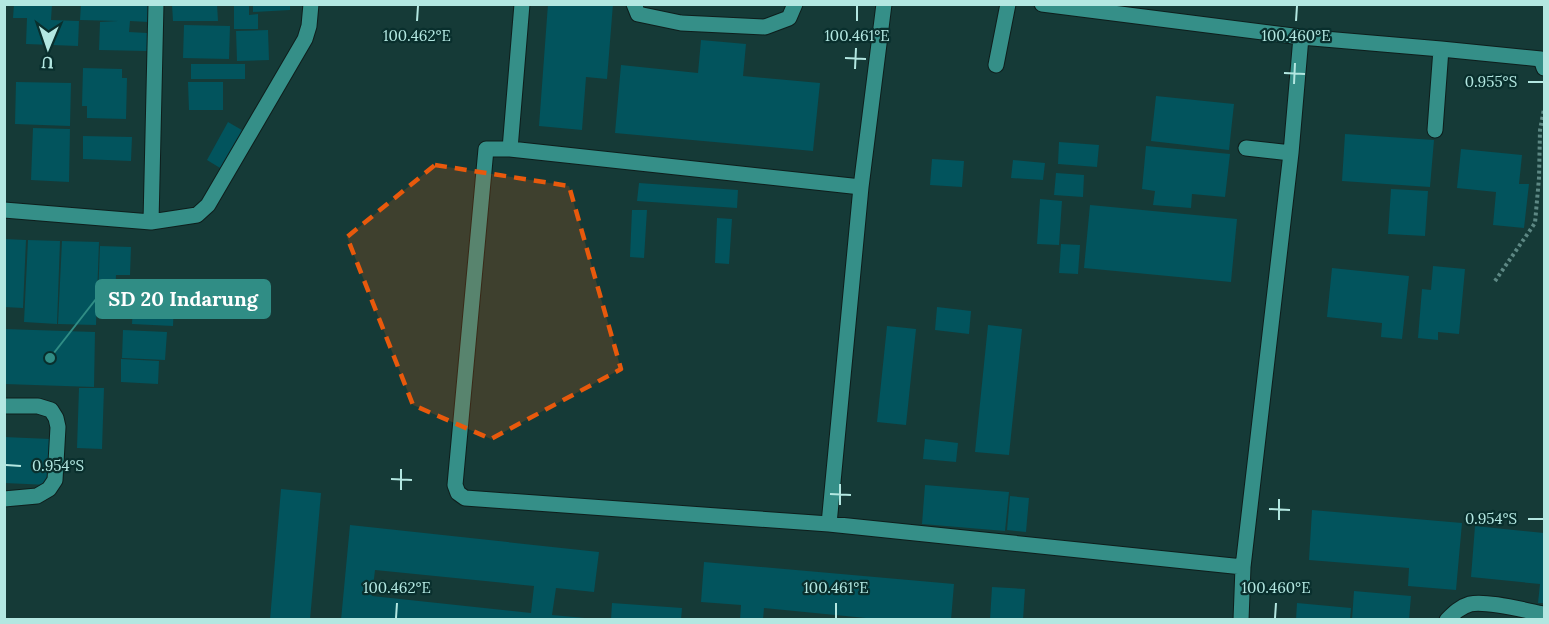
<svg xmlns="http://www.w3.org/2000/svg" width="1549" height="624" font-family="Lora,serif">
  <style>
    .building { fill: #02545d; fill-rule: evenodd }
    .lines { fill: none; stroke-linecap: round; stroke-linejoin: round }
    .minor-casing { stroke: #0e1e1c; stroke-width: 17 }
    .path { stroke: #5d8884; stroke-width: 4; stroke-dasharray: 3 3; stroke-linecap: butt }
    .minor { stroke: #358f88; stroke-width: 15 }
    .marked { fill: #e8590c; fill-opacity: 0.2; stroke: #e8590c; stroke-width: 4.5; stroke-dasharray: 12 8; stroke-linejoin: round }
    .ticks { fill: none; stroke: #b3e7e1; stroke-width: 2 }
    .ticks-label { font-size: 15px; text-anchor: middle; fill: #b3e7e1; stroke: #092f2d; stroke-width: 4.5; stroke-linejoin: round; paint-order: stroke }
    .leader { fill: none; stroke: #308d85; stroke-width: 2 }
    .callout-dot { fill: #308d85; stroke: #092f2d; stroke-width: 2 }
    .callout { fill: #308d85; stroke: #308d85; stroke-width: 2 }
    .callout-label { font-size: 20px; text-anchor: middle; font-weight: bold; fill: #fff }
  </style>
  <rect width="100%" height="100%" fill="#153a37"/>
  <path class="building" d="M14,4H52L51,20L79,21L78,46L26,44L27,18H13Z
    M81,4H133V6H149V22L130,21L129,32L147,33V51L99,50L100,22L118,21L80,20Z
    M172,4H217L218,21H173Z
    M234,4H249V15L258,14V29H234Z
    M253,4H290V10L253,12Z
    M548,4H613L607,79L586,77L582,130L539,126Z
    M184,25L230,26L229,59L183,58Z
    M268,30L269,60L237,61L236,31Z
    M701,40L746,44L743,76L820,83L813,151L615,133L621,65L698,73Z
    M191,64H245V79H191Z
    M83,68L122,69V78H127L126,119L87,118V106H82Z
    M16,82L71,83L70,126L15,124Z
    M188,82H223V110H189Z
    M1156,96L1234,104L1229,150L1151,141Z
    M228,122L247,133L225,171L207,160Z
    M33,128L70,129L69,182L31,180Z
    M1345,134L1434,140L1430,187L1342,181Z
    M83,136L132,137L131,161L83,159Z
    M1059,142L1099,145L1097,167L1058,164Z
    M1146,146L1230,154L1225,197L1192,194L1191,208L1153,205L1155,191L1142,189Z
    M1461,149L1522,155L1519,184H1529L1524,228L1493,225L1496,192L1457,188Z
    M932,159L964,161L962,187L930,185Z
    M1013,160L1045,163L1043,180L1011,178Z
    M1056,173L1084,175L1083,197L1054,195Z
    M639,183L738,190L737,208L637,201Z
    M1391,189L1428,191L1425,236L1388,234Z
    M1040,199L1062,201L1059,245L1037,244Z
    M1090,205L1237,219L1231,282L1084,268Z
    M632,210H647L644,258L630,257Z
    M717,218L732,219L729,264L715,263Z
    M4,239L26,240L23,308L4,307Z
    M28,240L60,241L57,324L24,322Z
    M62,241L99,242L96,325L58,324Z
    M1061,244L1080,245L1078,274L1059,273Z
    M100,246L131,247L130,275H116L115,300L98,299Z
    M1433,266L1465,269L1459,334L1438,332V340L1418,338L1422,289L1431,290Z
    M1332,268L1409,276L1402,339L1381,337L1382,323L1327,317Z
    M146,282L175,283L173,326L132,324L134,288H146Z
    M937,307L971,311L969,334L935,330Z
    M988,325L1022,329L1009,455L975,452Z
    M887,326L916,329L906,425L877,422Z
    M4,329L95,332L94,387L4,384Z
    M123,330L167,332L165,360L122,358Z
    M121,359L159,361L158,384L121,382Z
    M79,388H104L102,449L77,448Z
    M4,437L50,439L49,485L4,483Z
    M925,439L958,443L956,462L923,459Z
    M925,485L1009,492L1005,531L922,524Z
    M281,489L321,493L310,620H270Z
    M1010,496L1029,498L1026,532L1007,530Z
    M1312,510L1462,523L1456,590L1408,586L1409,568L1309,560Z
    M350,525L599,552L594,592L556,588L552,615L585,618V620H341ZM375,570L534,586L531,613L372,596Z
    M1475,526L1544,533V603H1538L1540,584L1471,577Z
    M704,562L954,584L951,620H886L764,608L763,620H740L741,605L701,602Z
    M992,587L1025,589L1023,620H990Z
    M1354,591L1411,596L1409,620H1352Z
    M612,603L682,608L681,620H611Z
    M1297,603L1351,608L1350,620H1296Z"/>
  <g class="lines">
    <g class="minor-casing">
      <path id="minor" d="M634,4L638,14L681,23L765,27L789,18L795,4
        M1042,4L1301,37L1441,49L1541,59L1544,68
        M996,65L1008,4
        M1435,130L1441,49
        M1246,148L1291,153
        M510,149L522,4
        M861,187L510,149H486L455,485L458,493L465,498L829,524L861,187L884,4
        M4,210L151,222L156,4
        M151,222L197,215L208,205L305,39L309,26L311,4
        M4,406H38L51,410L56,418L58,427L55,480L49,489L37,496L4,499
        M829,524L1243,567L1291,153L1301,37
        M1241,620L1243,567
        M1447,620C1454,613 1460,607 1470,604C1486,600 1527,611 1544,614"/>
    </g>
    <path class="path" d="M1495,281L1535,223L1539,178L1540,130L1544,109"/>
    <use href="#minor" class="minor"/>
  </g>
  <path class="marked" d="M435,165L569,186L621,369L491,439L413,405L347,237Z"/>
  <path class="ticks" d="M417,21L418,6M857,21V6M1296,21L1297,6M845,58L866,59M855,69L856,48M1284,73L1305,74M1528,82H1543M1294,84L1295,63M6,465L21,466M391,479L412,480M401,490V469M830,494L851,495M840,505V484M1269,509L1290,510M1528,519H1543M1279,520V499M396,618L397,603M836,618V603M1275,618L1276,603"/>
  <g class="ticks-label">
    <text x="417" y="41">100.462°E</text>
    <text x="857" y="41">100.461°E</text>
    <text x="1296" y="41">100.460°E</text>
    <text x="1491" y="87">0.955°S</text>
    <text x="58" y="471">0.954°S</text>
    <text x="1491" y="524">0.954°S</text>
    <text x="397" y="593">100.462°E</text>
    <text x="836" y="593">100.461°E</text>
    <text x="1276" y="593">100.460°E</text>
  </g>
  <path class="leader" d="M50 358L96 299"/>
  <circle class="callout-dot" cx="50" cy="358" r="6"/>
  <rect class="callout" x="96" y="280" width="174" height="38" rx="6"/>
  <g class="callout-label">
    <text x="183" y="306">SD 20 Indarung</text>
  </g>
  <rect width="1549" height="624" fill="none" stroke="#b3e7e1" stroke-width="12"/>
  <g transform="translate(48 48) rotate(182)" stroke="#092f2d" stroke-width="4.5" paint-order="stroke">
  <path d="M0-4.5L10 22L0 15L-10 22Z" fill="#b3e7e1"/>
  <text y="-9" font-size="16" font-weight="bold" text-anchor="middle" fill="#b3e7e1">U</text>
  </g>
</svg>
